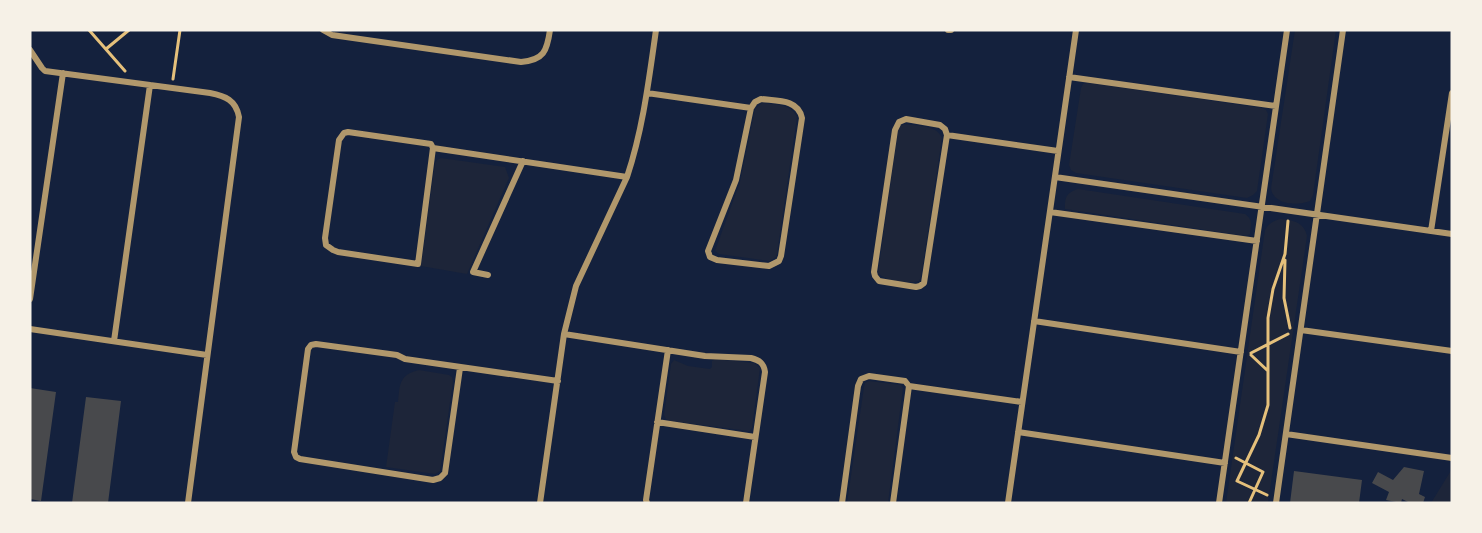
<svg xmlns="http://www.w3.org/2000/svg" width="1482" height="533" font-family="'Space Grotesk',sans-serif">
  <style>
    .green { fill: #1d2539 }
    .building { fill: #48494c }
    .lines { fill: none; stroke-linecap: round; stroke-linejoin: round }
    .path { stroke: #e5c07b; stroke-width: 3 }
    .minor { stroke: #b1986c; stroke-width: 6 }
  </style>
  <rect width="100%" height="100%" fill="#14213d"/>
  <path class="green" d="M1295,30H1336L1313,195L1310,201C1297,206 1273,205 1271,188Z
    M1088,83L1262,108L1266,110L1268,114L1257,191L1253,195L1247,198L1076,173L1071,170L1069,165L1081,88L1083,84Z
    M762,103C775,105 791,103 797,117L777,254L776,257L770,261L719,254L715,251L740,182L755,109Z
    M905,124C918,126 937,125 942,138L921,277L919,281C907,284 887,282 878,273L898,131L900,126Z
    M441,158L505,167L509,178L467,274L421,266L435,163L437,160Z
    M1078,189L1245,214C1253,220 1251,224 1250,234L1246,236L1065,209C1065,197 1066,193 1078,189Z
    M1280,219C1293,220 1304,222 1307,236L1268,503H1226L1265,230C1269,223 1273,221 1280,219Z
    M715,359L754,363L760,368L752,428L749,431L670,421L666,419L664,415L671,364L674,360L688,366L710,369L712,367V361Z
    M419,370L449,375L452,377L453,382L440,471L435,474L386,467L395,402H398C400,384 399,375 419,370Z
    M869,381L901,385L903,388L888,503H847L864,387L865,383Z
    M1452,469V503H1431Z"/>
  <path class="building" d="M30,388L56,392L41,501L30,499Z
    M86,397L121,401L108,503H72Z
    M1404,467L1424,471L1419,494L1425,497L1423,503H1410L1402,499L1401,503L1386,500L1389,492L1372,483L1378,472L1393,480Z
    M1294,471L1362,480L1359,503H1290Z"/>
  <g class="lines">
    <path class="path" d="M89,30L125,71
      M106,49L129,30
      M173,79L180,30
      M1285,260L1284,298L1290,328
      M1251,353L1288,334
      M1251,355L1268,371
      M1236,458L1263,472L1249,503
      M1267,495L1237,481L1259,435L1268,405V318L1273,289L1285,254L1288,221"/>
    <path class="minor" d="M323,30L332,35L521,62C544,60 547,51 550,30
      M948,30H951
      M30,50L42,68L45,71L210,93C225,96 236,100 239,117L188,503
      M1069,77L1276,106
      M647,93L751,108
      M761,99C777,101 798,99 802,118L781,256L779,261L769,266L717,260L710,257L708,251L736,180L751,108L755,102Z
      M906,119L940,125L945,129L947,135L924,283L920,286L916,287L879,281L875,276L874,272L895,130L899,122Z
      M947,135L1058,151
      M433,148L418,264L338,252L333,250L326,245L325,238L339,140L344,133L348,132L431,144L433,148L627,177
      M1055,177L1452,234
      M1050,212L1257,241
      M1431,231L1452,93
      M488,275L473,272L523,161
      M30,299L63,73
      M1034,321L1241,352
      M30,329L207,355
      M1301,330L1452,351
      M564,334L705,356L751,358C759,360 764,363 765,372L746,503
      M114,341L150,85
      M460,368L445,473L440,478L433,480L300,459L296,457L294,452L308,349L311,345L316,344L397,355L405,359L558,381
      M657,422L755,437
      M1018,432L1225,463
      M1286,434L1452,458
      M540,503L564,334L576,286L627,177C643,129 649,79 656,30
      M647,503L646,500L668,350
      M842,503L858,386L861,379L869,376L905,381L909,386L1022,402
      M893,503L909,386
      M1008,503L1076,30
      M1219,503L1287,30
      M1276,503L1343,30"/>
  </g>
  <rect width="1482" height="533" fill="none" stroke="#f6f1e7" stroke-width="63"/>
</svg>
